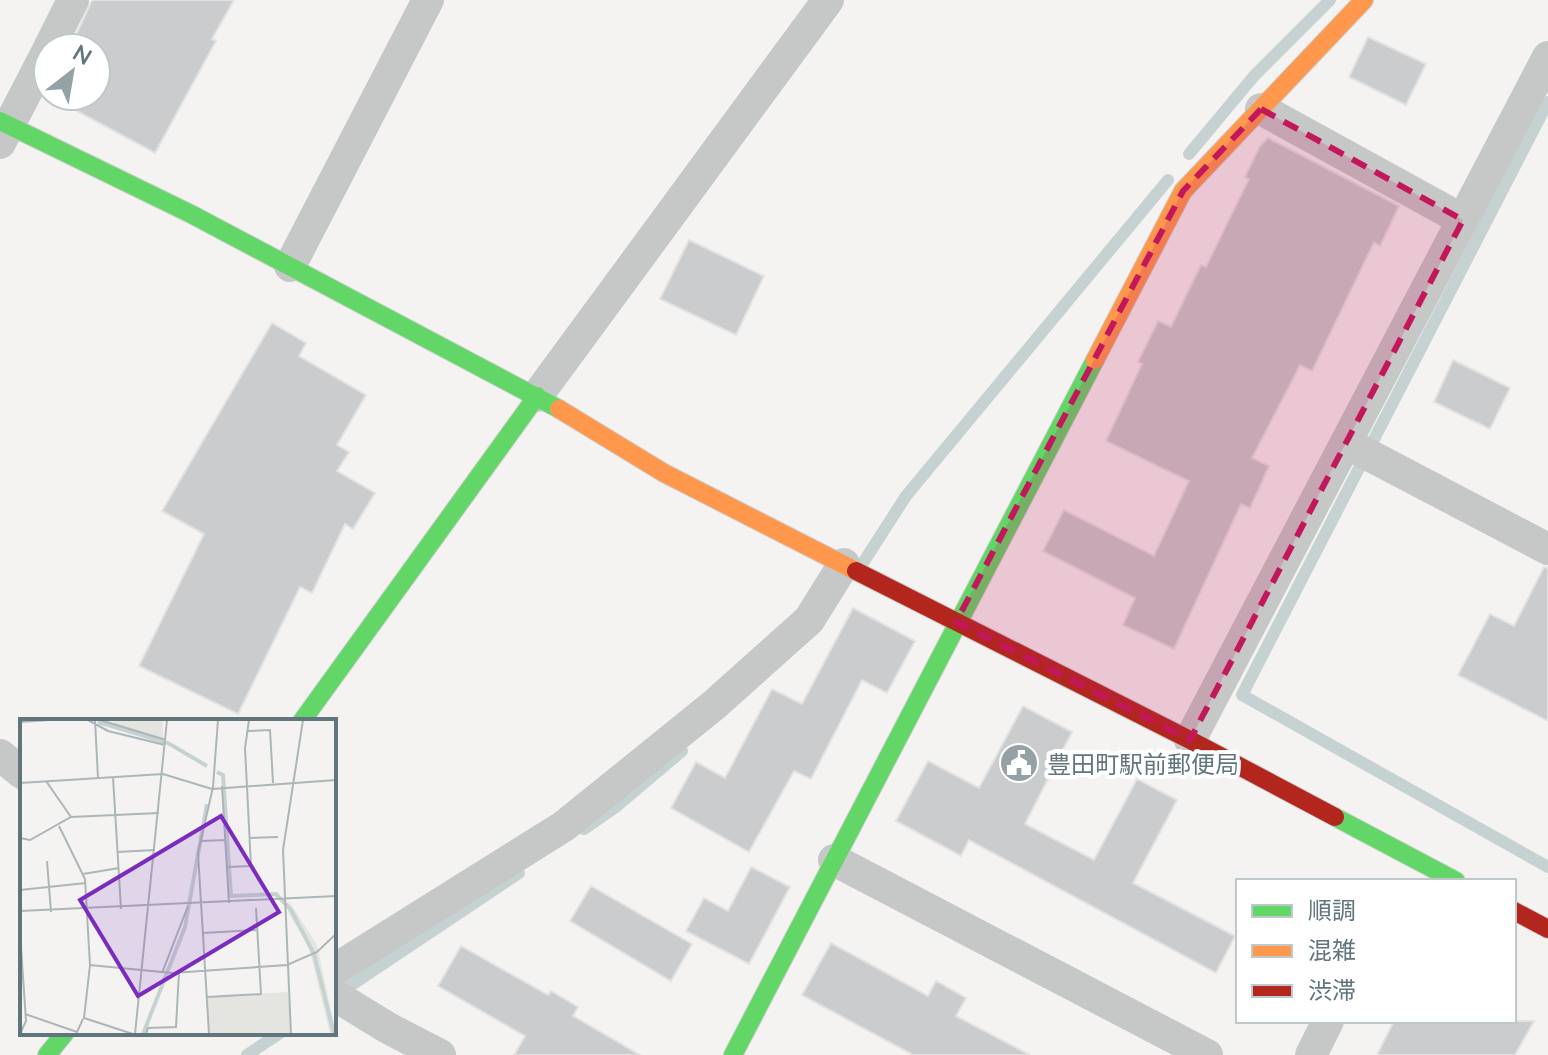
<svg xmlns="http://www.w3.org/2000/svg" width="1548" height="1055" font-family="Lato,'Noto Sans JP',sans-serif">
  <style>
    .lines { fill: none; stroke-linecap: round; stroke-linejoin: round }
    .stream { stroke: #c6d2d2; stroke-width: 12 }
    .building { fill: #cbcccd; stroke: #e3e2e2; stroke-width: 2 }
    .fast-casing { stroke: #cfd0d0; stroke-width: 20 }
    .slow-casing { stroke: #cfd0d0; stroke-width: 20 }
    .jam-casing { stroke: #cfd0d0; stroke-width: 20 }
    .street { stroke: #c6c8c8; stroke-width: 32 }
    .fast { stroke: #63d668; stroke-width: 18 }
    .slow { stroke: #ff974d; stroke-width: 18 }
    .jam { stroke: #b3261e; stroke-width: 18 }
    .marked { fill: #c2185b; fill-opacity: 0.2; stroke: #c2185b; stroke-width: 6; stroke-dasharray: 16 10; stroke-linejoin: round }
    .labels { text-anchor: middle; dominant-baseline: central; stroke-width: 8; stroke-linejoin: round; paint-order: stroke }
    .poi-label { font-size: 24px; fill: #60767c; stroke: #fff; text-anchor: start }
    .inset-river { fill: none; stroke: #c6d2d2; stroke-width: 4 }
    .inset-road { fill: none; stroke: #acb6b8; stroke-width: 2 }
    .view { fill: #7b2cbf; fill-opacity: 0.15; stroke: #7b2cbf; stroke-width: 4 }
    .inset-edge { fill: none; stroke: #60767c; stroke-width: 4 }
  </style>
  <rect width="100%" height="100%" fill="#f4f3f2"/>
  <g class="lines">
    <path class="stream" d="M1548,102L1242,695L1548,867
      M1189,154L1254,76L1330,0
      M861,566L906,496L1168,180
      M584,829L617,806L682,751
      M338,994L519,873
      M247,1055L280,1033"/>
  </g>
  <path class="building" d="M92,0H234L212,39L216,41L155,153L49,96H96V48H70Z
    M1368,37L1426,64L1406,105L1349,77Z
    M1268,138L1399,206L1380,246L1374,242L1312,371L1300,365L1252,458L1269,466L1250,508L1241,504L1174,649L1123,625L1135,598L1043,551L1064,510L1154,556L1189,481L1106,441L1142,364L1138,362L1158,321L1171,327L1201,265L1206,267L1249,179L1245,177L1260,146Z
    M689,240L764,276L736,335L660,299Z
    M272,323L306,343L299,356L366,395L337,445L349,452L337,471L375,493L353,529L345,524L312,593L300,587L238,714L139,666L204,534L162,511Z
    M1453,360L1510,388L1490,429L1434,402Z
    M1544,567L1548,568V721L1458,675L1490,614L1514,626Z
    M853,608L915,641L887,693L862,680L811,779L794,771L749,852L671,808L696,762L725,778L772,689L802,704Z
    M1023,706L1072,732L1025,824L1094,860L1137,779L1177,800L1133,883L1235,936L1216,973L969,840L961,856L896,821L928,761L979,788Z
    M751,867L790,887L749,964L686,931L704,898L728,911Z
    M591,886L692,944L671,981L570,921Z
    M831,943L928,996L936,981L966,998L956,1016L1030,1055H913L802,995Z
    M461,946L548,995L551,991L578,1007L573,1016L640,1055H514L525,1036L438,986Z
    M1394,1021H1534L1515,1055H1377Z"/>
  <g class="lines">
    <g class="fast-casing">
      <path id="fast" d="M0,121L191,214L559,409
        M302,721L537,396
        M1335,817L1456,881
        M47,1055L65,1033
        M733,1055L1095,360"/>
    </g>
    <g class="slow-casing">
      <path id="slow" d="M1095,360L1183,191L1364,0
        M559,409L664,473L856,571"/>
    </g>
    <g class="jam-casing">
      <path id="jam" d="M856,571L1190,740L1335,817
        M1514,911L1548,929"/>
    </g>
    <path class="street" d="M49,48L73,0
      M1261,109L1463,220
      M0,143L48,50
      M290,266L428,0
      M537,396L828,0
      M1346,443L1548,549
      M1190,740L1548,57
      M0,755L22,773
      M834,860L1207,1055
      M334,970L564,826L714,705L809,620L844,564
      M334,995L388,1028L440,1055
      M1311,1055L1328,1021"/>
    <use href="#fast" class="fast"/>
    <use href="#slow" class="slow"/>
    <use href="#jam" class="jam"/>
  </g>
  <path class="marked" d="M1261,109L1463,220L1190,740L956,622L1183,191Z"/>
  <defs>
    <g id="civic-disc" transform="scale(2)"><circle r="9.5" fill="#94a2a5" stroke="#fff"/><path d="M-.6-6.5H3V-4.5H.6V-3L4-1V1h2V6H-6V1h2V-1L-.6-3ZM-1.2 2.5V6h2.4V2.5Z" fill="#fff"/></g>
  </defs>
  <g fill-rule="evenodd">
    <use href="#civic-disc" x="1019" y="763"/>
  </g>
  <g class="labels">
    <g class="poi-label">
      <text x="1047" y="763">豊田町駅前郵便局</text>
    </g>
  </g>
  <g transform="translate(20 719)">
    <rect width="316" height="316" fill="#f4f3f2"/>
    <path d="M95,1H143V20L94,7ZM269,182L297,226L316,315H310L289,228L268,193ZM268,273L271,315H189L187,278Z" fill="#e4e5e0"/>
    <path class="inset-river" d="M78,3L148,24L187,47M197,53L203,56L211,177L256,175L271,191L294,235L314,315M123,315L165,208L187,85"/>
    <path class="inset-road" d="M68,1L88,12L145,26M75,1L78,59M80,1L146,21M0,3L29,1M228,12L250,11L253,64M93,58L101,190M26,62L51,98M0,64L143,55L192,70L316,61M202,67L209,184M39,107L65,160L70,246L64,299L113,315M0,119L10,121L51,98L139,94M230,119L258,118M181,122L205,121M97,133L135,131M27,142L31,193M207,148L231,147L225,29L229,1M63,155L99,149M0,171L66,164M0,192L316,177M0,213L6,302L0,315M183,214L236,211M70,246L152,254L267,246L297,233L316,215M142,254L168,187M187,278L241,275L236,189M5,295L57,313L63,300M115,315L147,1M126,315L128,309L156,308L159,253M189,315L178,134L193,68L198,1M271,315L263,131L283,1"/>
    <path class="view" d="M201,97L259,193L118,277L60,181Z"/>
    <rect width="316" height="316" class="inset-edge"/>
  </g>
  <rect x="1236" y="879" width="280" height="144" fill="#ffffff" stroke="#bfc8cb" stroke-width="2"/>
  <rect x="1252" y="905" width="40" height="12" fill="#63d668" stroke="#bfc8cb" stroke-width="2"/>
  <text x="1308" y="919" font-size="24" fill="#60767c">順調</text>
  <rect x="1252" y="945" width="40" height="12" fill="#ff974d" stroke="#bfc8cb" stroke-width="2"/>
  <text x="1308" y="959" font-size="24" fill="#60767c">混雑</text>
  <rect x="1252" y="985" width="40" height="12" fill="#b3261e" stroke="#bfc8cb" stroke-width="2"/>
  <text x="1308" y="999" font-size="24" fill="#60767c">渋滞</text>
  <g transform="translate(72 72) rotate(31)"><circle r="38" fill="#ffffff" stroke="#bfc8cb" stroke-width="2"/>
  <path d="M0-6L14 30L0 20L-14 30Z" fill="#94a2a5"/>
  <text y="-12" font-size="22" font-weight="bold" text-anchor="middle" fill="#60767c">N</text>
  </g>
</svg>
